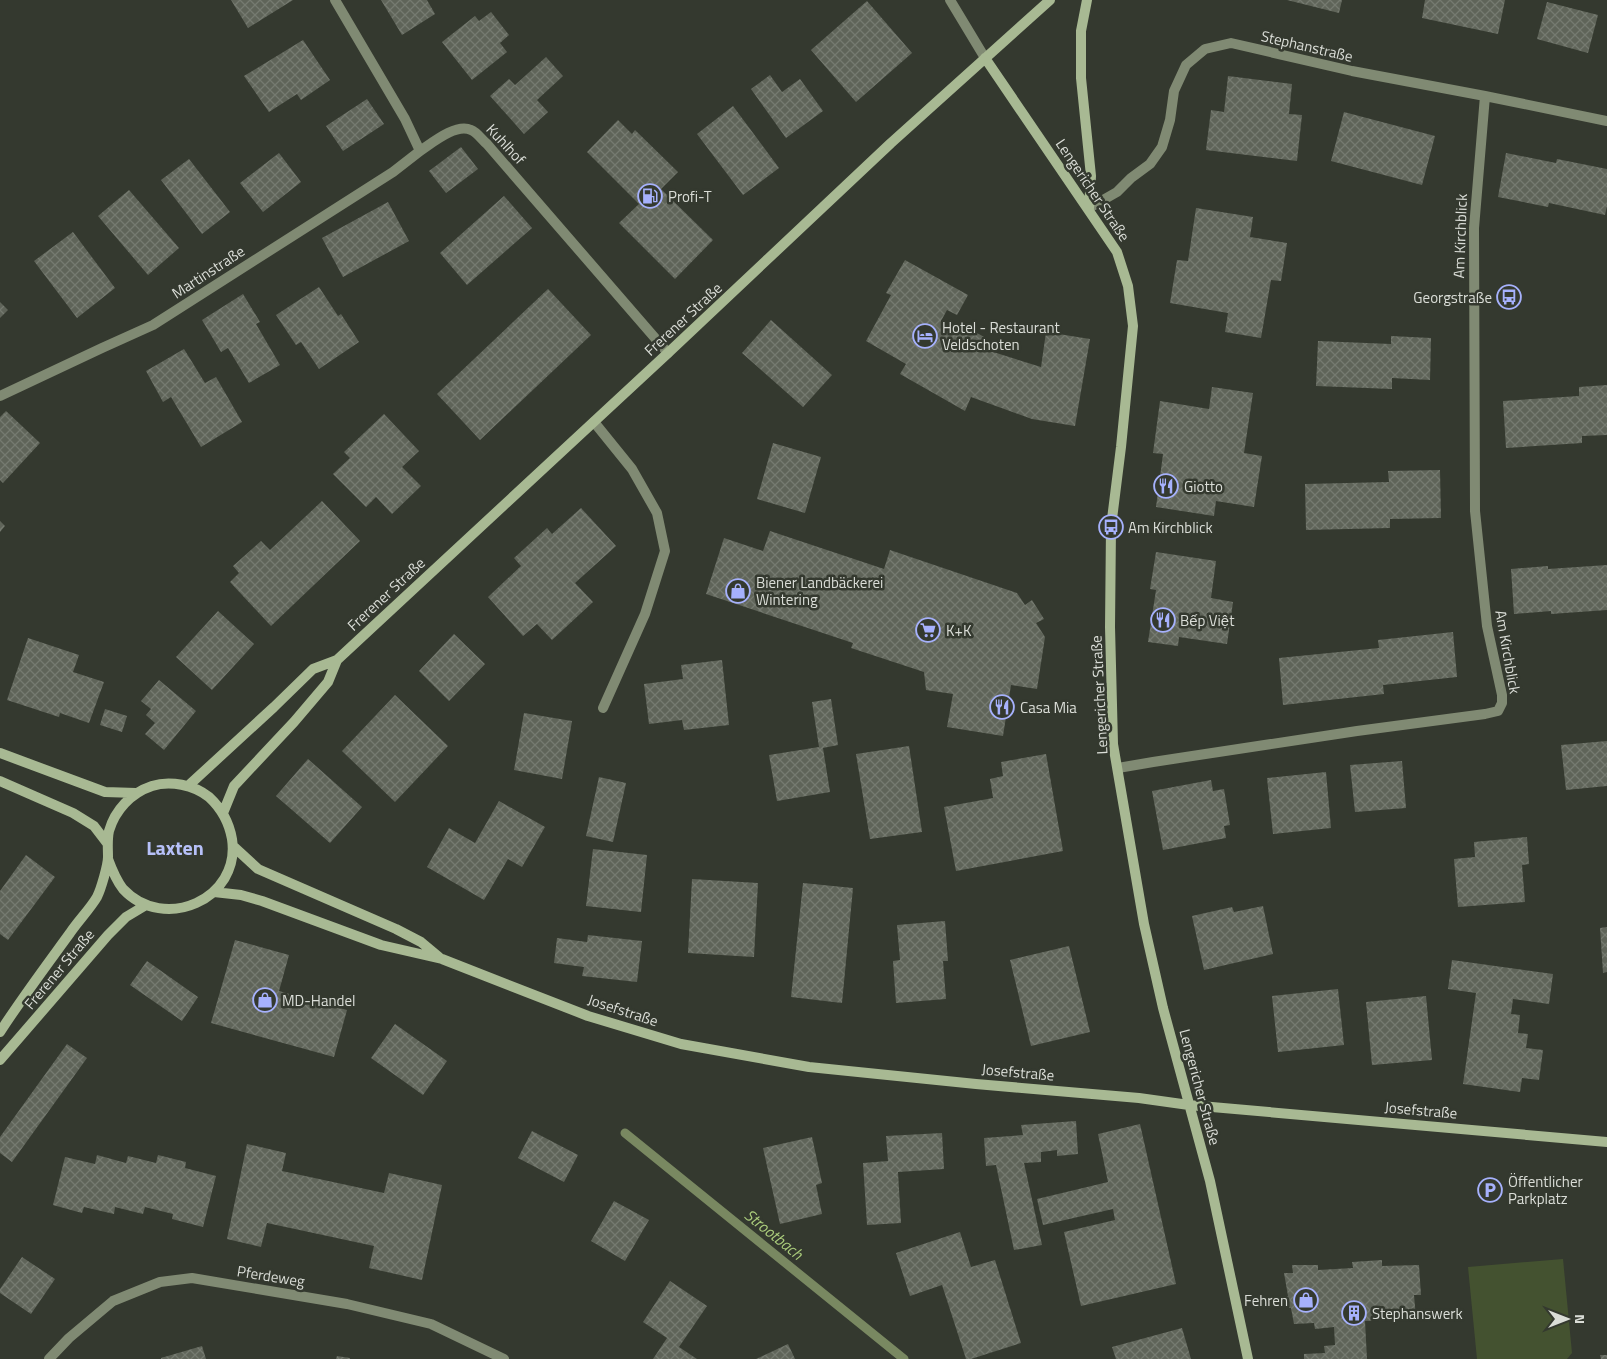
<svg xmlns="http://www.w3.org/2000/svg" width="1607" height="1359" font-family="'Titillium Web',sans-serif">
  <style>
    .green { fill: #445230 }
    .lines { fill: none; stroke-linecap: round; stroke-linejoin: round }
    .stream { stroke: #798861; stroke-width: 9 }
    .building { fill: url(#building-cross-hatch) }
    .street { stroke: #808a73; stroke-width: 10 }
    .secondary { stroke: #a8b993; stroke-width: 10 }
    .labels { text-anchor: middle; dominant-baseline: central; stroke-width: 5; stroke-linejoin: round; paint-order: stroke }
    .street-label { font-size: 15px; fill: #daddd7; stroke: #34392f }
    .poi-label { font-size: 15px; fill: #daddd7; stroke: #34392f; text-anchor: start }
    .water-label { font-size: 16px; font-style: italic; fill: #abcd7c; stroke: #34392f }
    .district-label { font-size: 20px; font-weight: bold; fill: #b6c0f8; stroke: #34392f }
  </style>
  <defs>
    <pattern id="building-cross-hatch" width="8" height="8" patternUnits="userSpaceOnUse" patternTransform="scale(1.25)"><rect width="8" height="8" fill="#5f6459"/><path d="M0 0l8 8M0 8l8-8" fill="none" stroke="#757a70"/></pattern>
  </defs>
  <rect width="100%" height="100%" fill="#34392f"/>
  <path class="green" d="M1563,1259L1572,1353L1567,1359H1477L1468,1267Z"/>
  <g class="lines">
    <path class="stream" d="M625,1133L904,1359"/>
  </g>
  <path class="building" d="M231,0H293L248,28Z
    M381,0H427L435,14L402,35Z
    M1287,0H1342L1339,13Z
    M1425,0H1505L1498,34L1422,18Z
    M867,1L912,53L856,102L811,50Z
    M1547,2L1598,15L1588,53L1537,39Z
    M491,12L509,35L500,43L507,52L472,80L442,42L475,16L479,21Z
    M303,40L330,80L301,100L297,94L269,112L244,76Z
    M546,57L563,76L537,100L548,112L524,134L490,96L509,79L515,85Z
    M770,75L782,92L800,79L823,111L786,138L751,89Z
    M1228,76L1292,84L1289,114L1302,115L1297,161L1206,150L1211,110L1224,112Z
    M367,99L384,124L343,151L326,126Z
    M733,106L779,168L743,195L697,134Z
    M1344,112L1435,136L1422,185L1331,161Z
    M618,120L632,134L635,130L678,172L661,189L713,240L675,279L619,223L639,204L587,152Z
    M461,147L478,169L446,193L429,171Z
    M279,153L301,182L263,212L240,183Z
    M1506,153L1556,163L1557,159L1607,169V206L1605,215L1549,203L1548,207L1498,197Z
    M189,159L230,212L202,234L161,180Z
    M129,190L179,248L148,275L98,216Z
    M504,196L532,228L467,285L440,253Z
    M388,202L409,241L343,277L322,238Z
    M1196,208L1253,217L1250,237L1287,243L1281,281L1271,280L1261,338L1225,332L1228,313L1170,303L1177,260L1188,261Z
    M73,232L115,288L77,318L34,261Z
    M905,260L968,295L957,315L947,310L941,321L964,334L968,328L986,338L982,347L990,351L1041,367L1046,332L1090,339L1075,426L1032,419L971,397L965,411L900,374L906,364L866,341L891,295L886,293Z
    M319,287L338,316L341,314L359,342L319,369L301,342L296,345L276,315Z
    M548,289L591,335L480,440L437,394Z
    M243,294L260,322L256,324L280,365L249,383L228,348L221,352L202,320Z
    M0,302L8,310L0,318Z
    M771,320L832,375L803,407L742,353Z
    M1391,336L1431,338L1430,380L1392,378V389L1316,386L1318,341L1391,344Z
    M184,349L205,383L216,377L242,422L201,447L171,397L163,402L146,371Z
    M1607,385V435L1582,436V443L1506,448L1503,401L1579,396V387Z
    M1212,387L1253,393L1244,453L1262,456L1254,507L1216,501L1214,516L1156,507L1163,454L1153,453L1160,401L1209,409Z
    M6,411L40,443L3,483L0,480V417Z
    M384,414L419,451L402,467L421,486L392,514L376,497L366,507L333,474L350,458L344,452Z
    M773,443L821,457L805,513L757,499Z
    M1440,470L1441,518L1390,519V528L1306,530L1305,484L1389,482L1388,471Z
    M322,501L360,541L271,626L230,582L239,573L233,566L261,541L270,550Z
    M581,508L616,546L575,583L593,602L552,640L537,624L523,636L488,597L521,566L514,558L547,528L552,534Z
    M0,521L5,526L0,532Z
    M770,531L884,569L890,550L1017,593L1025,605L1032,600L1044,619L1036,623L1045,637L1037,689L1011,685L1003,736L947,727L953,694L926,690L924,672L851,648L853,643L706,594L724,538L763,551Z
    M1156,552L1216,561L1211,598L1233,602L1227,644L1179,637L1178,646L1148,642L1156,590L1150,589Z
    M1607,565V610L1551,614V611L1514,614L1511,569L1548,566V569Z
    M218,611L254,644L212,690L176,657Z
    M1453,632L1457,677L1383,685L1384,694L1283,705L1279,658L1379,648L1378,640Z
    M454,634L485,664L449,701L419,671Z
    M28,638L79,655L73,672L104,682L89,723L60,713L59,717L7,700Z
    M722,660L729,725L684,730L682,720L649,724L644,684L683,679L681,665Z
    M159,680L196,711L164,750L145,734L155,723L146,715L151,709L141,701Z
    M395,695L448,746L395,802L342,751Z
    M831,699L838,745L823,748L830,792L777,801L769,755L819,747L812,702Z
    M105,709L127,716L122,732L100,725Z
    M524,713L572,721L562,779L514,770Z
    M1607,741V786L1566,790L1561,745Z
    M909,746L922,832L870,839L856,754Z
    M1046,754L1063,851L956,871L944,807L993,798L990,779L1003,776L1001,762Z
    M308,759L362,807L330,843L276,796Z
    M1402,761L1406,808L1355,812L1350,765Z
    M1326,772L1331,828L1273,834L1267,778Z
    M599,777L626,783L613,842L586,836Z
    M1211,780L1213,791L1224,789L1230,825L1224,826L1226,838L1163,850L1152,791Z
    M499,801L545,827L522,867L508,859L484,900L427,867L449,828L475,843Z
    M1527,837L1529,864L1522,865L1525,902L1458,907L1454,859L1475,857L1474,842Z
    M593,849L647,855L641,912L586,906Z
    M26,855L55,877L8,940L0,934V891Z
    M692,879L758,883L754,957L688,953Z
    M803,883L853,888L842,1003L791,997Z
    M1263,906L1273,954L1204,970L1192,916L1232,907L1234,912Z
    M945,921L948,961H943L946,999L896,1003L893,961L900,960L897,925Z
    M1607,927V972L1603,973L1600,928Z
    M588,935L642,941L637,982L582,976L584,967L554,963L557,938L587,942Z
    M235,940L289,955L279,991L347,1010L334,1057L211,1023Z
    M1069,946L1090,1032L1031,1046L1010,960Z
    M1452,960L1553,974L1549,1004L1513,999L1511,1014L1520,1015L1518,1033L1528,1034L1526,1048L1543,1050L1539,1080L1522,1078L1520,1092L1463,1084L1476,993L1448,989Z
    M147,961L198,997L182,1021L130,985Z
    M1338,989L1344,1045L1278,1052L1272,996Z
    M1426,996L1432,1060L1372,1065L1366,1002Z
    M395,1024L447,1061L423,1095L371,1058Z
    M67,1044L87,1058L12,1162L0,1153V1137Z
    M1076,1121L1078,1154L1057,1156V1150L1041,1152V1162L1024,1163L1042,1245L1014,1250L996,1165L986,1166L984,1138L1023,1135L1021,1125Z
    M1140,1124L1176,1284L1081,1306L1064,1232L1115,1220L1113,1209L1043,1225L1037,1199L1108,1182L1098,1134Z
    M532,1131L578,1155L564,1182L518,1158Z
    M942,1133L944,1169L898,1172L901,1223L867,1225L863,1163L888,1161L886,1136Z
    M812,1137L822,1183L816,1185L822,1214L780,1224L763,1148Z
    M247,1144L286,1153L282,1171L384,1193L389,1173L442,1185L422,1280L369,1268L374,1246L267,1223L261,1247L227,1239Z
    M97,1155L126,1163L128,1156L156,1163L158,1155L186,1162L185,1168L216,1176L203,1227L172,1219L173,1214L145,1207L143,1214L115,1207L114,1214L84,1207L82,1213L53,1205L65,1157L95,1164Z
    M614,1201L649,1220L625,1261L591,1241Z
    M960,1232L971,1267L995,1260L1021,1343L971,1359H966L942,1285L910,1296L896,1253Z
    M22,1257L55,1279L31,1314L0,1293V1289Z
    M1382,1260V1266L1419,1265L1421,1295H1414L1416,1318L1365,1321L1367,1359H1304V1354L1325,1353L1324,1346L1335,1345L1334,1327L1315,1329L1314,1323L1294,1324L1291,1308H1286L1284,1296H1288L1284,1273H1293L1292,1265H1318V1270L1353,1268L1352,1262Z
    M670,1281L707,1306L679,1347L697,1359H653L667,1338L643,1322Z
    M1182,1328L1191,1359H1116L1112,1347Z
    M788,1344L795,1359H756Z
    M202,1346L206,1359H161V1358Z
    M1600,1355H1607V1359H1601Z
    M337,1356L350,1358V1359H336Z"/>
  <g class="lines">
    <path class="street" d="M335,0L405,119L420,151C432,143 456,123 471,130C477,132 482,140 487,144L668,353
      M950,0L985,58
      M1089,208L1117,192L1131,178L1150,164L1162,147L1170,120L1174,91L1186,65L1205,49L1231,43L1352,71L1485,96L1607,121
      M0,396L102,348L153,325L393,172L420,151
      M594,422L632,469L657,513L665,551L645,614L603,708
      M1118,768L1153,762L1357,731L1485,714L1498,711L1502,703V695L1487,626L1475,511L1474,228L1485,96
      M49,1359L69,1338L113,1301L160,1282L192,1278L347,1304L431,1324L504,1359"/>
    <path class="secondary" d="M1087,0L1081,31V78L1091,176L1089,208
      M985,58L1117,252L1128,286L1133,326L1121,447L1111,527L1110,627L1113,744L1144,924L1163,1008L1210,1181L1248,1359
      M0,753L105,792L136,793
      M0,781L73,813L94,826L107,843
      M188,786L274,707L313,669L337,660L668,353L891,143L1050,0
      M223,813L234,786L294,722L328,682L337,660
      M233,846L258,869L396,929L421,942L439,957
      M214,892L241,895L262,901L381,945L442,959L588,1016L681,1044L809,1067L976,1084L1139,1098L1189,1105L1607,1142
      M0,1032C22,998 46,966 70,933C78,921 90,909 97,897C101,889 108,865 108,857C108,848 107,840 109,831C115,810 131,793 152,786C170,780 194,785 209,797C222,809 229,822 232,839C241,899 164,933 123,889C116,880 112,870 108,859
      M0,1060L108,935L126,917L146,905"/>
  </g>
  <defs>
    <g id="fuel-ring" transform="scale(1.25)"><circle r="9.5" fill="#34392f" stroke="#a6b1fc" stroke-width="1.5"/><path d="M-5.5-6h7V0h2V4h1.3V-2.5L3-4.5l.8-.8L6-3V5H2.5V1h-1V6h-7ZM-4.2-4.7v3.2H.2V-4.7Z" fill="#a6b1fc"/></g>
    <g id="bus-ring" transform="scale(1.25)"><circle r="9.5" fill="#34392f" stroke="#a6b1fc" stroke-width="1.5"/><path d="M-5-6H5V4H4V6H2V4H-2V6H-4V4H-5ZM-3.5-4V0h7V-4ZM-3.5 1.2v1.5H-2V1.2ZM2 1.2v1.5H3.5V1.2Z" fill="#a6b1fc"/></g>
    <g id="hotel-ring" transform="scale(1.25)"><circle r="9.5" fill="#34392f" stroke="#a6b1fc" stroke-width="1.5"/><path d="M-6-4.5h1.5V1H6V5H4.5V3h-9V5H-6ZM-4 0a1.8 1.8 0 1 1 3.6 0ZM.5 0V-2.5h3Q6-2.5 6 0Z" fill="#a6b1fc"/></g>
    <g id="restaurant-ring" transform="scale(1.25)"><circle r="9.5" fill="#34392f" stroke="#a6b1fc" stroke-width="1.5"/><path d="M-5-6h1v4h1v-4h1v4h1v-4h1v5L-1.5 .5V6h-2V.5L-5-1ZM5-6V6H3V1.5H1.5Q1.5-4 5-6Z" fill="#a6b1fc"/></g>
    <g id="shop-ring" transform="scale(1.25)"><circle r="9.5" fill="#34392f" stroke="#a6b1fc" stroke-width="1.5"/><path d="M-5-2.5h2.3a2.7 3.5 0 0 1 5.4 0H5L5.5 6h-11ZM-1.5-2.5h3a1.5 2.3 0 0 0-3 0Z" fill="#a6b1fc"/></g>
    <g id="supermarket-ring" transform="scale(1.25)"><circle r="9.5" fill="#34392f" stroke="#a6b1fc" stroke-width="1.5"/><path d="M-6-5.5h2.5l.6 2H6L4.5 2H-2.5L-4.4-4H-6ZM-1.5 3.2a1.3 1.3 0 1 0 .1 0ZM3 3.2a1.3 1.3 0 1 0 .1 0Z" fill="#a6b1fc"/></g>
    <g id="parking-ring" transform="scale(1.25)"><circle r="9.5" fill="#34392f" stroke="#a6b1fc" stroke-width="1.5"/><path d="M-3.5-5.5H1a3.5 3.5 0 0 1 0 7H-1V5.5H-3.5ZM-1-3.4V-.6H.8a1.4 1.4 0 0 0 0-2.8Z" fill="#a6b1fc"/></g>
    <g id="building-ring" transform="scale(1.25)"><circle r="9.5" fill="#34392f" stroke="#a6b1fc" stroke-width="1.5"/><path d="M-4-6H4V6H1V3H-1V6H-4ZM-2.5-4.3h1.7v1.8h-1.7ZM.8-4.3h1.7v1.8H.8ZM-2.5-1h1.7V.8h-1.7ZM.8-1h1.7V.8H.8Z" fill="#a6b1fc"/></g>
  </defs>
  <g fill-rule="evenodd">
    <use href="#fuel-ring" x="650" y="196"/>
    <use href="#bus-ring" x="1509" y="297"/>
    <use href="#hotel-ring" x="925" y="336"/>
    <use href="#restaurant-ring" x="1166" y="486"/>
    <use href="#bus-ring" x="1111" y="527"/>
    <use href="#shop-ring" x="738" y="591"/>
    <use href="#restaurant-ring" x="1163" y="620"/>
    <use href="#supermarket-ring" x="928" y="630"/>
    <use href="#restaurant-ring" x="1002" y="707"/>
    <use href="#shop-ring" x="265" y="1000"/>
    <use href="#parking-ring" x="1490" y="1190"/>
    <use href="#shop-ring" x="1306" y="1300"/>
    <use href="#building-ring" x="1354" y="1313"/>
  </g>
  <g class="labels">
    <g class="street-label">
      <text transform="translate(1307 46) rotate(13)">Stephanstraße</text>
      <text transform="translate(506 144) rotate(47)">Kuhlhof</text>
      <text transform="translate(1093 190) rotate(56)">Lengericher Straße</text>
      <text transform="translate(1460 236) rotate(-88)">Am Kirchblick</text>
      <text transform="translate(208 272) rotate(-33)">Martinstraße</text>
      <text transform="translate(683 319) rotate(-43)">Frerener Straße</text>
      <text transform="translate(386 594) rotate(-43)">Frerener Straße</text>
      <text transform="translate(1508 652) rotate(80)">Am Kirchblick</text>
      <text transform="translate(1099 695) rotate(-93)">Lengericher Straße</text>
      <text transform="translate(59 969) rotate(-50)">Frerener Straße</text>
      <text transform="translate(623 1010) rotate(18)">Josefstraße</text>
      <text transform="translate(1018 1072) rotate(5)">Josefstraße</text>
      <text transform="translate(1200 1087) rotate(75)">Lengericher Straße</text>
      <text transform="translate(1421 1110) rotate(5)">Josefstraße</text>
      <text transform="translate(271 1276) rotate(9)">Pferdeweg</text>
    </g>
    <g class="poi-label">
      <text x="668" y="196">Profi-T</text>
      <text x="1492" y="297" text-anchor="end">Georgstraße</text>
      <text x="942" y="327">Hotel - Restaurant<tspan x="942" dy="17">Veldschoten</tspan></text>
      <text x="1184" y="486">Giotto</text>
      <text x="1128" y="527">Am Kirchblick</text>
      <text x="756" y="582">Biener Landbäckerei<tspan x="756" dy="17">Wintering</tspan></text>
      <text x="1180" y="620">Bếp Việt</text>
      <text x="946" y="630">K+K</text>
      <text x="1020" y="707">Casa Mia</text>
      <text x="282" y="1000">MD-Handel</text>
      <text x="1508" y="1181">Öffentlicher<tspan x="1508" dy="17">Parkplatz</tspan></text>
      <text x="1288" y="1300" text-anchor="end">Fehren</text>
      <text x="1372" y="1313">Stephanswerk</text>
    </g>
    <g class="water-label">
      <text transform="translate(774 1234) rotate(39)">Strootbach</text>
    </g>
    <g class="district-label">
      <text x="175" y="847">Laxten</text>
    </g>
  </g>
  <g transform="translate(1567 1319) rotate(90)" stroke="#34392f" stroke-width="4" paint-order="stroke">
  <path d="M0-4L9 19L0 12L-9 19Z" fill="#daddd7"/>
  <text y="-8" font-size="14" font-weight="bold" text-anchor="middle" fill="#daddd7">N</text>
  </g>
</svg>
